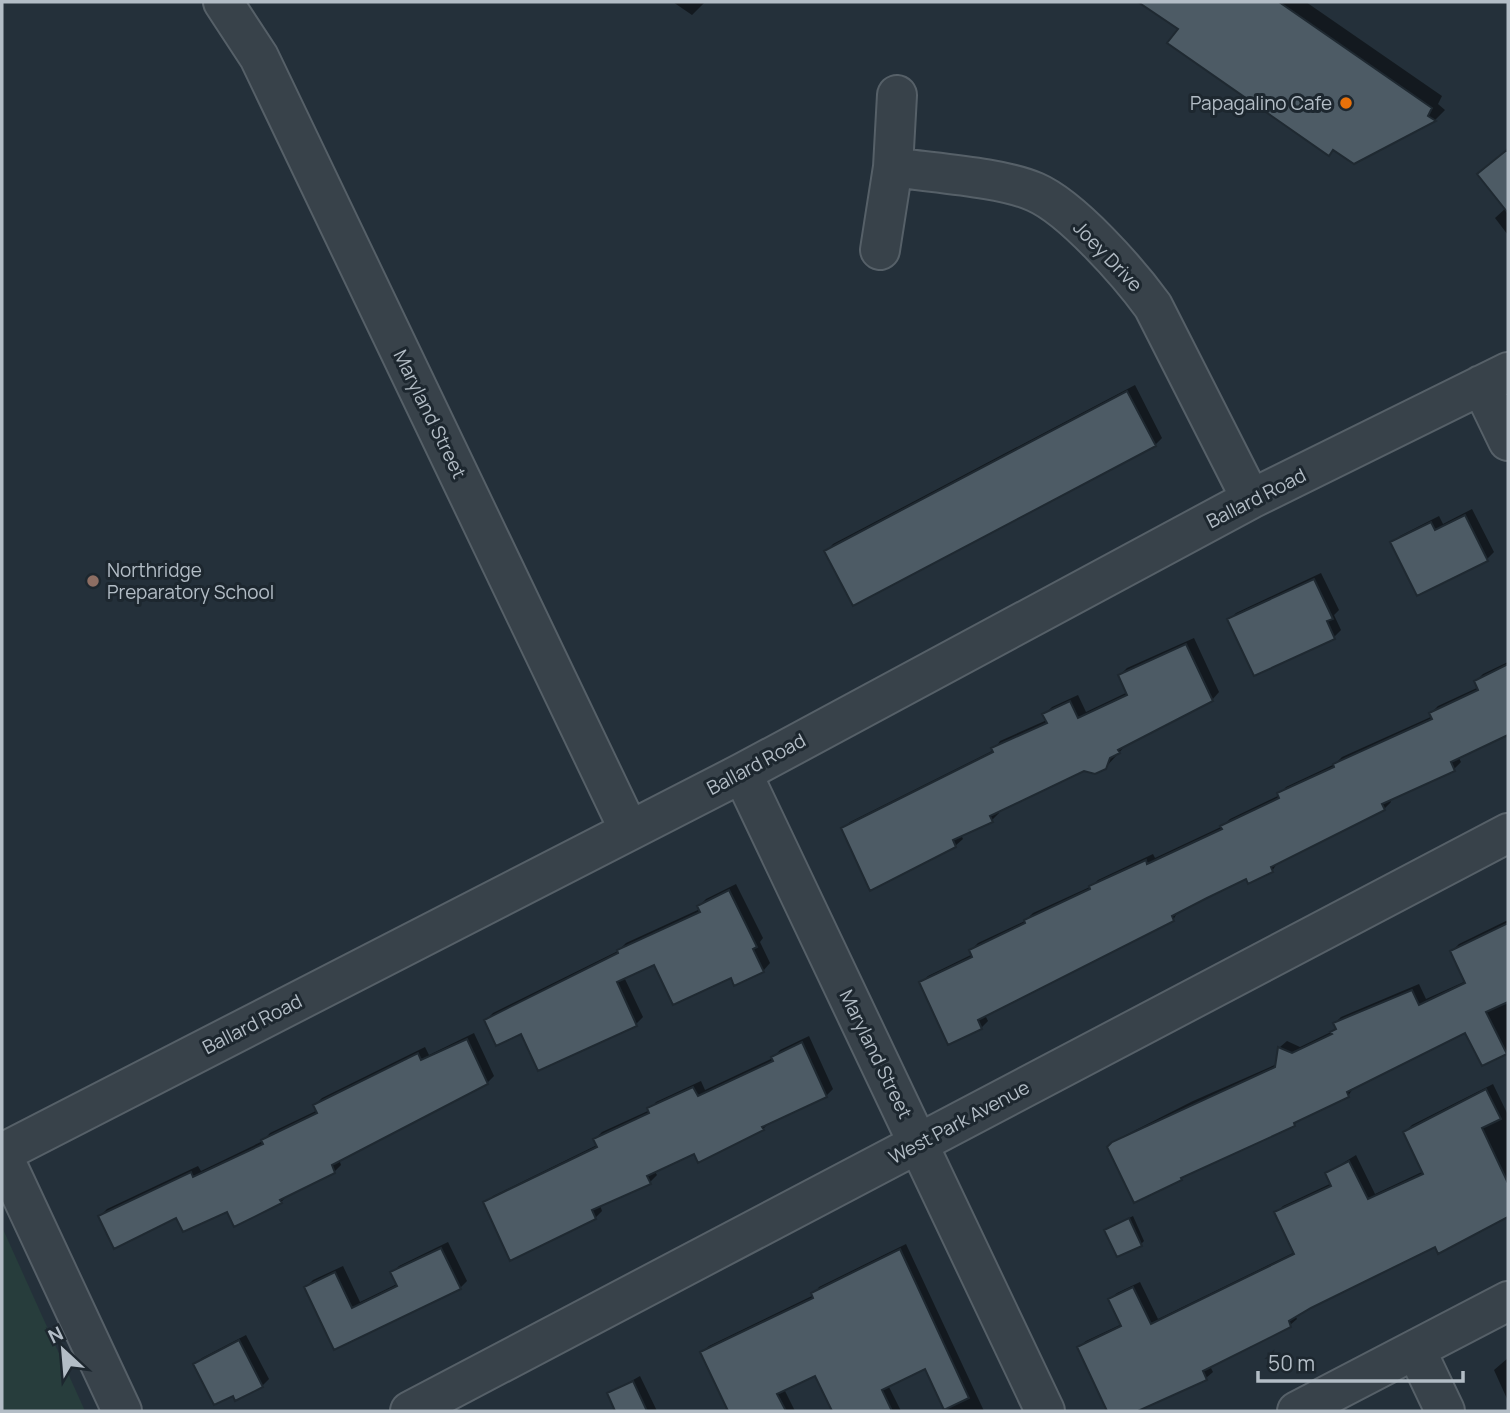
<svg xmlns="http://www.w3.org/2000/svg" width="1510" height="1413" font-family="Manrope,sans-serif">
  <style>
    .green { fill: #273d3c }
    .shadow { fill: #0007 }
    .building { fill: #4d5b65; stroke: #1f2931; stroke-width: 2 }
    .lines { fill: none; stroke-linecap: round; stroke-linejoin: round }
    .minor-casing { stroke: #566068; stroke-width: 42 }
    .minor { stroke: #38424a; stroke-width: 38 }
    .food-dot { fill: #e8710a; stroke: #1d272f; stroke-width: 2.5 }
    .education-dot { fill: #8d6e63; stroke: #1d272f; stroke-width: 2.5 }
    .labels { text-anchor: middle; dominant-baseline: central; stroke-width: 6; stroke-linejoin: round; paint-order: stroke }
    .poi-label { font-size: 19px; fill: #b3bdc6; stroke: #1d272f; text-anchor: end }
    .street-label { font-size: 19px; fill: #b3bdc6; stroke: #1d272f }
  </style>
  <rect width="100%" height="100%" fill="#24303a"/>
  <path class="green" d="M2,1227L85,1411H2Z"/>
  <path class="shadow" d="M673,2H705L692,15Z
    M1167,2H1306L1442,96L1438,104L1445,110L1435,120L1354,162L1158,14Z
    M1508,149V235L1495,218L1506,208L1479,174Z
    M1135,385L1162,438L1155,445L826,552L833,544Z
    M1472,509L1494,552L1487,559L1392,543L1400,536L1439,516L1443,524Z
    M1321,573L1339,610L1334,615L1341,630L1334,637L1229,620L1236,613Z
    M1194,638L1219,692L1212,700L1126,745L1105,768L1083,769L998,811L999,813L992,820L961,835L963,839L955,846L843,829L850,822L994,750L1000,741L1047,720L1044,715L1052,707L1078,695L1086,712L1128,692L1120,675L1127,668Z
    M1508,662V734L1458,756L1461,762L1454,769L1390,799L1391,802L1384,809L1278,862L1272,871L1246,877L1179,910L1173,920L985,1015L988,1021L981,1028L921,983L928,976L973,954L971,950L978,943L1025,921L1033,913L1092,886L1098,880L1153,854L1155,858L1223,826L1230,819L1280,795L1286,787L1335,764L1342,757L1433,716L1431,713L1438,706L1479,687L1476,681L1483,674Z
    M736,884L763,938L760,942L770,963L763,971L735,984L731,975L655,963L624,977L643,1017L636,1024L521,1031L486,1020L493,1013L618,951L626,943L700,909L699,906L706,899Z
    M1508,920V1053L1482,1064L1466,1030L1354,1087L1348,1096L1300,1118L1294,1125L1135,1200L1116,1140L1193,1101L1277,1064L1280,1047L1287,1041L1300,1047L1333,1031L1337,1027L1335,1023L1341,1017L1419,984L1426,999L1466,981L1452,951L1459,944Z
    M474,1033L494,1076L487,1083L339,1159L341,1165L334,1172L288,1195L281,1202L177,1216H100L107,1209L198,1166L201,1171L263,1141L270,1133L318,1110L315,1105L322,1098L425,1047L429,1055Z
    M809,1036L833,1089L826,1096L771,1121L763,1129L694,1152L654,1170L657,1175L650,1182L600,1205L602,1211L595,1218L486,1203L493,1196L597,1145L595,1139L602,1132L650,1110L656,1102L701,1081L705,1090L773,1058L780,1050Z
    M1493,1084L1508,1115V1215L1439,1252L1436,1244L1295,1315L1297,1319L1290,1325L1210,1366L1213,1372L1206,1378L1139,1411H1109L1079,1347L1086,1341L1122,1324L1110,1299L1117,1293L1140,1282L1158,1319L1295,1252L1276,1213L1283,1206L1332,1183L1327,1173L1356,1155L1375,1194L1424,1171L1405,1132L1412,1125Z
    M1133,1216L1144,1241L1141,1244L1106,1230Z
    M448,1242L467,1281L460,1288L335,1348L306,1287L313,1280L343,1266L360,1302L397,1284L392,1273L399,1266Z
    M906,1244L984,1411H946L926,1367L888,1385L901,1411H863L856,1397L816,1373L784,1389L795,1411H730L702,1352L709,1346L814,1295L819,1287Z
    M246,1335L269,1379L262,1386L233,1393L195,1365L202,1358Z
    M1508,1358V1401L1494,1370Z
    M640,1376L657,1411H617L609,1394Z"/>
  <path class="building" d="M1138,2H1279L1432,108L1428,116L1436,121L1354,164L1333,150L1329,156L1167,43L1178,29Z
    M1508,149V213L1477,174Z
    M1127,391L1156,446L853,606L824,551Z
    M1465,515L1488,561L1417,596L1390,542L1431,522L1435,530Z
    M1314,579L1333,619L1327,621L1335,639L1254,676L1227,619Z
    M1186,644L1213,701L1118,750L1120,753L1110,758L1106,769L1095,774L1084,771L990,816L993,822L953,840L956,847L870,891L841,828L993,752L991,748L1047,723L1042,714L1070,701L1078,718L1127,695L1118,675Z
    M1508,664V735L1451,762L1455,771L1382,804L1385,810L1271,867L1273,872L1248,884L1246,879L1207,898L1172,916L1174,921L978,1020L982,1029L948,1045L919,982L972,957L969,950L1025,923L1024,920L1090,889L1089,886L1146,860L1147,864L1222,829L1220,826L1279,798L1277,793L1334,767L1333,764L1432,719L1429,713L1478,690L1474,681Z
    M729,890L757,947L753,949L764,972L734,986L731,978L673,1005L654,965L617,982L637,1026L538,1071L521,1034L496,1046L484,1020L618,953L617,950L700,912L697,906Z
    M1508,923V1002L1486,1012L1507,1054L1482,1066L1465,1033L1347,1092L1349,1097L1294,1123L1295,1126L1181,1178L1182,1180L1134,1203L1107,1147L1112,1142L1275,1067L1278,1047L1292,1053L1332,1034L1330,1032L1336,1029L1333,1023L1412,990L1419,1005L1465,983L1450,951Z
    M467,1039L488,1084L332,1165L335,1173L280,1200L282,1203L234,1227L227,1212L183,1232L176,1218L114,1249L98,1216L191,1172L193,1177L263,1144L261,1140L317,1113L313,1105L418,1053L421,1060Z
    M802,1042L827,1097L762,1127L764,1130L698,1163L694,1154L647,1176L651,1184L592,1210L596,1219L510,1261L483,1202L597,1147L593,1139L649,1113L647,1108L693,1087L698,1096L773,1061L771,1057Z
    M1486,1089L1501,1119L1482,1128L1508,1183V1217L1438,1254L1435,1247L1311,1308L1289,1321L1291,1327L1203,1371L1207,1380L1138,1411H1107L1077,1347L1121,1326L1108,1299L1133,1287L1151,1324L1294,1254L1274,1212L1331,1186L1325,1173L1349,1161L1368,1199L1423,1174L1403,1132Z
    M1129,1218L1142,1246L1117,1257L1104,1230Z
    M441,1248L461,1289L334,1350L304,1287L335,1272L352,1308L397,1286L390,1272Z
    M900,1249L969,1398L944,1410L925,1369L882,1390L892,1411H832L815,1376L777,1394L786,1411H728L700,1352L813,1298L811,1293Z
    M239,1340L263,1387L235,1401L233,1396L214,1405L193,1364Z
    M633,1381L647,1411H615L607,1393Z"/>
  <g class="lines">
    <g class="minor-casing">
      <path id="minor" d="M223,2L259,57L629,830
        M893,167C932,173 1001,177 1035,192C1072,208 1129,273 1153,306L1251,499
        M880,250L893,167L897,95
        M1481,385L1508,441
        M742,773L1045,1411
        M2,1153L742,773L1251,499L1508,372
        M2,1154L122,1411
        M1416,1350L1445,1411
        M410,1411L1508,833
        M1297,1411L1508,1301"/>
    </g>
    <use href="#minor" class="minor"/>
  </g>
  <circle class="food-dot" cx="1346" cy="103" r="7"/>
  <circle class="education-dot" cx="93" cy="581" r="7"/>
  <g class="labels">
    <g class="poi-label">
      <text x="1332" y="103">Papagalino Cafe</text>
      <text x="107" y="570" text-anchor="start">Northridge<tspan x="107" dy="22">Preparatory School</tspan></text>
    </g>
    <g class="street-label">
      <text transform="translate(1108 256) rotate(46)">Joey Drive</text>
      <text transform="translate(430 414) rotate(64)">Maryland Street</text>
      <text transform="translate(1256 498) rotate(-27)">Ballard Road</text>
      <text transform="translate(756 764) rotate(-28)">Ballard Road</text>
      <text transform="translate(252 1024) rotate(-27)">Ballard Road</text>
      <text transform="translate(876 1054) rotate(64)">Maryland Street</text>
      <text transform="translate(959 1122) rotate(-28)">West Park Avenue</text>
    </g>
  </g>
  <rect width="1510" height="1413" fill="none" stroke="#b3bdc6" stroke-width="7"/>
  <g transform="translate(63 1350) rotate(334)" stroke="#1d272f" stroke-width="5" paint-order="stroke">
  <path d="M0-5L12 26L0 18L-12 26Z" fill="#b3bdc6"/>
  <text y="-10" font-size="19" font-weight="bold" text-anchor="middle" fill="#b3bdc6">N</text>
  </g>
  <path d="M1258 1371v10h205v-10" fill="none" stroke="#b3bdc6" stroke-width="3.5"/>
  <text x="1268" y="1371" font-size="21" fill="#b3bdc6" stroke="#1d272f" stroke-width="5" paint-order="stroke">50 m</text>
</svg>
